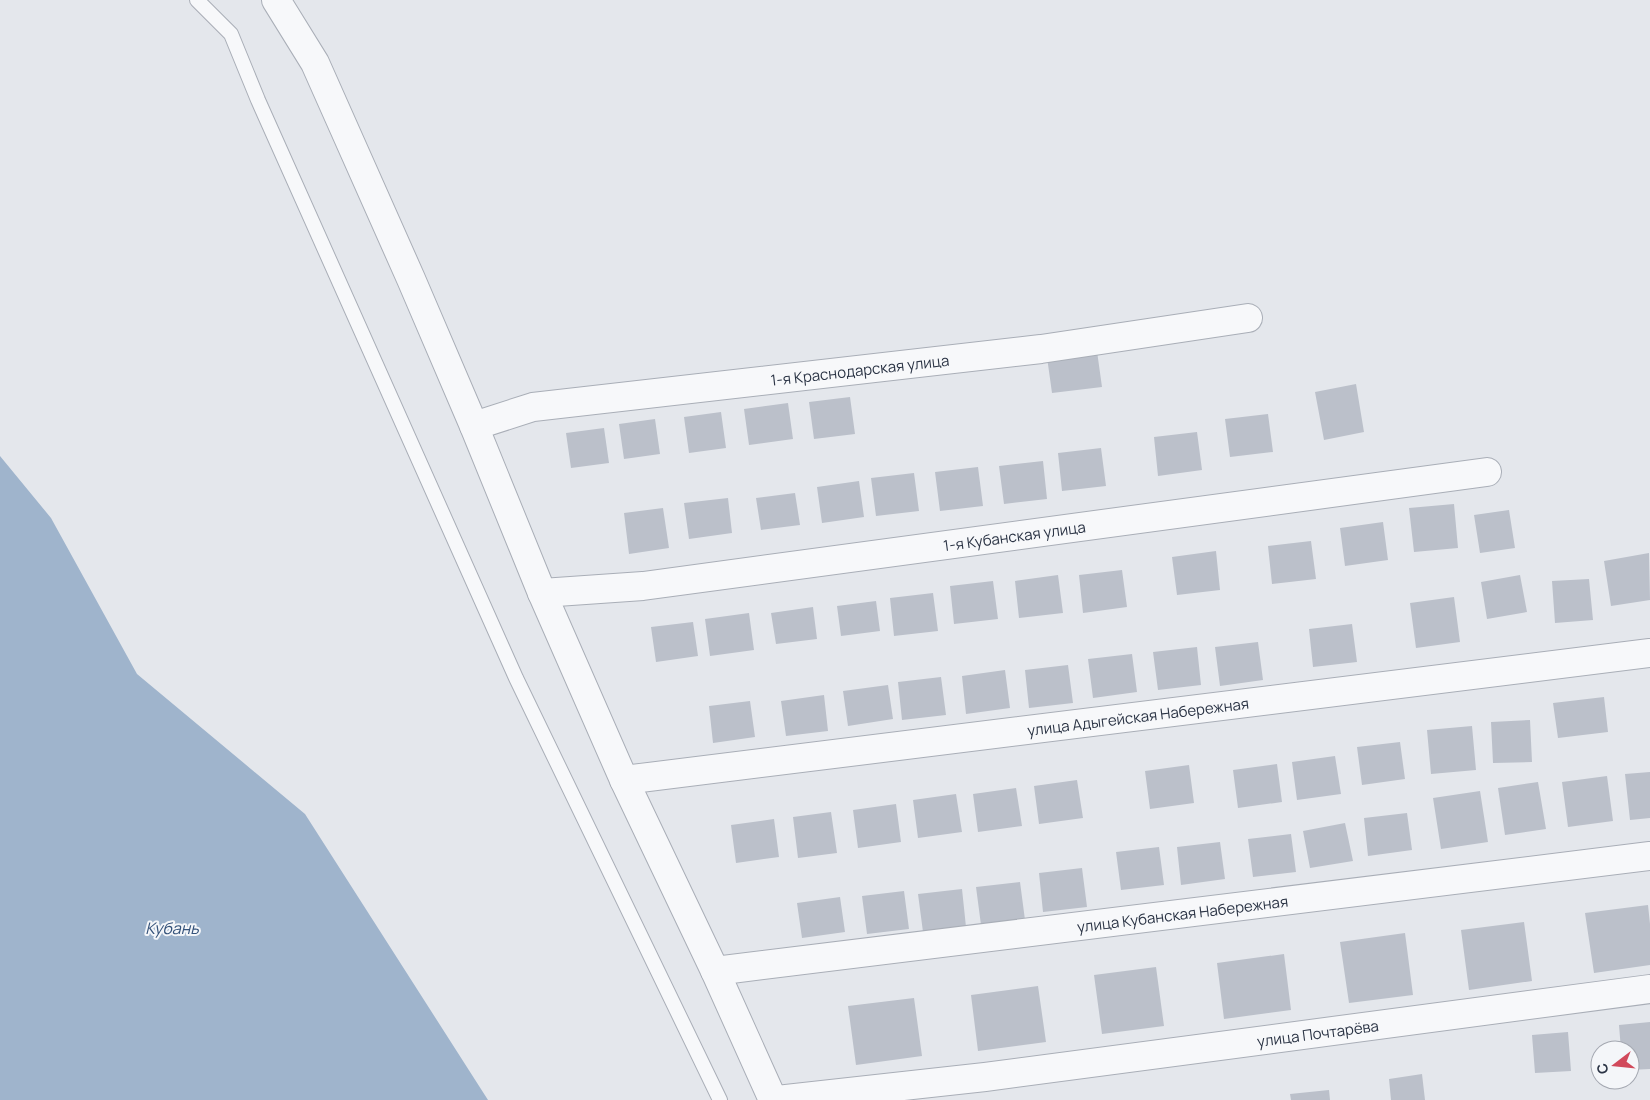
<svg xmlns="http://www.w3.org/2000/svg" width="1650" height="1100" font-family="Manrope,sans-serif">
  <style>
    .water { fill: #9fb4cc }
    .building { fill: #bbc0ca }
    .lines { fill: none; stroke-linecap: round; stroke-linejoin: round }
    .service-casing { stroke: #a9aeb7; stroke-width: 16 }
    .minor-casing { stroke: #a9aeb7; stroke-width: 30 }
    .tertiary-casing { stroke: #a9aeb7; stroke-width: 30 }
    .service { stroke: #f7f8fa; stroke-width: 14 }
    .minor { stroke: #f7f8fa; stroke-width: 28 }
    .tertiary { stroke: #f7f8fa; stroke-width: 28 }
    .labels { text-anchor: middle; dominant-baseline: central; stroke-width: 4; stroke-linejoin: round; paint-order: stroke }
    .street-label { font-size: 15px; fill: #2b3445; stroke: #f4f6f9 }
    .water-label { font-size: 16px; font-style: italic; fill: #34527a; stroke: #f4f6f9 }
  </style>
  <rect width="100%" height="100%" fill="#e4e7ec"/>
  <path class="water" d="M0,456L51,518L137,674L305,814L488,1100H0Z"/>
  <path class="building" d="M1096,344L1102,387L1052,393L1046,350Z
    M1356,384L1364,432L1324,440L1315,392Z
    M850,397L855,434L814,439L809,402Z
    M788,403L793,439L749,445L744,409Z
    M721,412L726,448L689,453L684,417Z
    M1268,414L1273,452L1230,457L1225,419Z
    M655,419L660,454L624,459L619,424Z
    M604,428L609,463L571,468L566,433Z
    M1197,432L1202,470L1158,476L1154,437Z
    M1101,448L1106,486L1062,491L1058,453Z
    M1043,461L1047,499L1004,504L999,466Z
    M978,467L983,506L940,511L935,472Z
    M914,473L919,511L876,516L871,478Z
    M859,481L864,517L822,523L817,487Z
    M795,493L800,525L761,530L756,498Z
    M728,498L732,533L689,539L684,503Z
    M1454,504L1458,548L1414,552L1409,508Z
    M663,508L669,548L629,554L624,513Z
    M1509,510L1515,548L1480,553L1474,515Z
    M1383,522L1388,560L1345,566L1340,528Z
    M1311,541L1316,579L1272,584L1268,546Z
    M1216,551L1220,590L1177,595L1172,557Z
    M1649,553L1650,600L1611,606L1604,561Z
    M1122,570L1127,607L1083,613L1079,575Z
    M1058,575L1063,613L1019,618L1015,581Z
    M1520,575L1527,612L1487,619L1481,582Z
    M1589,579L1593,620L1555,623L1552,581Z
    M993,581L998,619L954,624L950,586Z
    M933,593L938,631L894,636L890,598Z
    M1454,597L1460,642L1416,648L1410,603Z
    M876,601L880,631L841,636L837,606Z
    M813,607L817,639L776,644L771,613Z
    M749,613L754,650L710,656L705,619Z
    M693,622L698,656L656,662L651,627Z
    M1352,624L1357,662L1313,667L1309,629Z
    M1258,642L1263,680L1220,686L1215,647Z
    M1197,647L1201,685L1158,690L1153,652Z
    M1132,654L1137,692L1093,698L1088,659Z
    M1068,665L1073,703L1029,708L1025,670Z
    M1005,670L1010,708L966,714L962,676Z
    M941,677L946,715L902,720L898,682Z
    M888,685L893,719L848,726L843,691Z
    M824,695L828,731L786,736L781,701Z
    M1604,697L1608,732L1558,738L1553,703Z
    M750,701L755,737L713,743L709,706Z
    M1530,720L1532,762L1493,763L1491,722Z
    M1472,726L1476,770L1431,774L1427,730Z
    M1400,742L1405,779L1362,785L1357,747Z
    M1335,756L1341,794L1297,800L1292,762Z
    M1277,764L1282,802L1238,808L1233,770Z
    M1189,765L1194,803L1150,809L1145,771Z
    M1650,772V818L1630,820L1625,774Z
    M1607,776L1613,821L1568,827L1562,782Z
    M1077,780L1083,818L1039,824L1034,786Z
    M1538,782L1546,829L1505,835L1498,788Z
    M1016,788L1022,826L978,832L973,794Z
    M1480,791L1488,842L1441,849L1433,798Z
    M956,794L962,832L918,838L913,800Z
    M896,804L901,842L858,848L853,810Z
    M831,812L837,853L798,858L793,817Z
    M1407,813L1412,850L1368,856L1364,818Z
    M774,819L779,857L736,863L731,825Z
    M1345,823L1353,861L1310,868L1303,831Z
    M1291,834L1296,872L1253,877L1248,839Z
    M1220,842L1225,879L1181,885L1177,847Z
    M1159,847L1164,885L1121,890L1116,852Z
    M1082,868L1087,907L1043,912L1039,873Z
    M1020,882L1025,920L981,925L976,887Z
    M962,889L966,927L923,932L918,894Z
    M904,891L909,929L867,934L862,896Z
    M840,897L845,932L802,938L797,903Z
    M1648,905L1650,924V965L1594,973L1585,913Z
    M1524,922L1532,981L1469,990L1461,930Z
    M1405,933L1413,995L1349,1003L1340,942Z
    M1284,954L1291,1010L1224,1019L1217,963Z
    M1156,967L1164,1026L1102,1034L1094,975Z
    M1038,986L1046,1042L978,1051L971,995Z
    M914,998L922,1056L856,1065L848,1006Z
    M1650,1022V1069L1630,1070V1050H1621L1619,1025Z
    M1568,1032L1571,1071L1535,1073L1532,1035Z
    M1422,1074L1425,1100H1391L1389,1079Z
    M1329,1090L1330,1100H1291L1290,1094Z"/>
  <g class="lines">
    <g class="service-casing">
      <path id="service" d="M197,0L231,34L258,100L516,678L720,1100"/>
    </g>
    <g class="minor-casing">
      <g id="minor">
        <path id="s1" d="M474,426L533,407L1041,349L1248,318"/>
        <path id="s2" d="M542,593L643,586L1487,472"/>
        <path id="s3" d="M624,780L1650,653"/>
        <path id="s4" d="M715,971L1650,856"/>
        <path id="s5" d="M777,1100L985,1077L1650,989"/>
      </g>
    </g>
    <g class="tertiary-casing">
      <path id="tertiary" d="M276,0L315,63L411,279L474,426L542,593L624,780L715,971L773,1100"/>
    </g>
    <use href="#service" class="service"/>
    <use href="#minor" class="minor"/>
    <use href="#tertiary" class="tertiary"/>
  </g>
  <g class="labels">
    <g class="street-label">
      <text stroke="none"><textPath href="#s1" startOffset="391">1-я Краснодарская улица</textPath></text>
      <text stroke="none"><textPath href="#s2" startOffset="476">1-я Кубанская улица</textPath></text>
      <text stroke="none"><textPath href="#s3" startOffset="518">улица Адыгейская Набережная</textPath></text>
      <text stroke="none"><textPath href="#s4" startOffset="471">улица Кубанская Набережная</textPath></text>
      <text stroke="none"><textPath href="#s5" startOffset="545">улица Почтарёва</textPath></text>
    </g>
    <g class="water-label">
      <text x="172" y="928">Кубань</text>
    </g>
  </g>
  <g transform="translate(1615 1065) rotate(254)"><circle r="24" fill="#f4f6f9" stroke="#a4a8b1"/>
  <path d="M0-4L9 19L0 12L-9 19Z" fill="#d1495b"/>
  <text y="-8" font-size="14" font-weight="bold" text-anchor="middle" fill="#2b3445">С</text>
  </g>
</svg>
